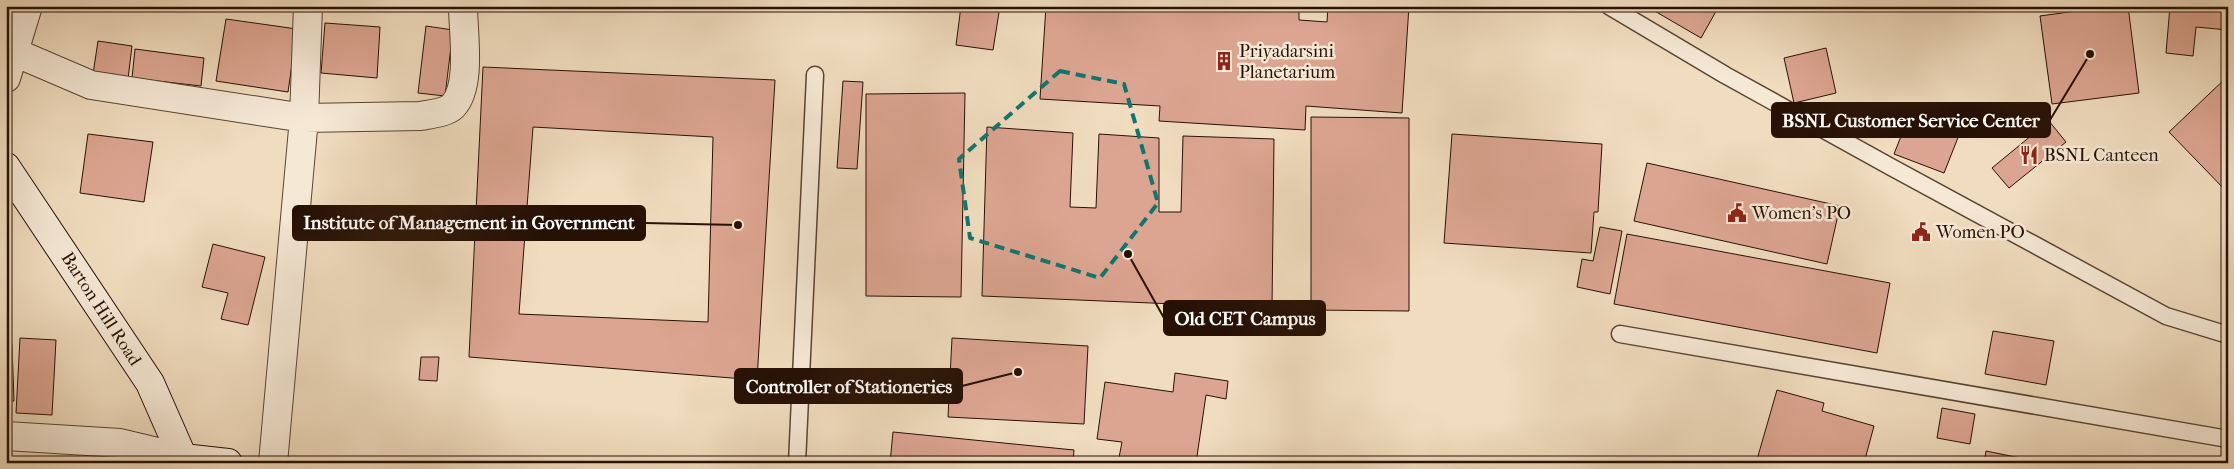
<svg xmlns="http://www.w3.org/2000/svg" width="2234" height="469" font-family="'IM FELL French Canon',serif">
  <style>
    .building { fill: #dca591; stroke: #271105; fill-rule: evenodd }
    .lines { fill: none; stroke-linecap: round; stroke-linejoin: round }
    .service-casing { stroke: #594433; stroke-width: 19 }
    .minor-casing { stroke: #594433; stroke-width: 30 }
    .secondary-casing { stroke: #271105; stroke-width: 30 }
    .service { stroke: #f5e8d5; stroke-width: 16 }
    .minor { stroke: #f5e8d5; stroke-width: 28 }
    .secondary { stroke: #f5e8d5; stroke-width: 28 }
    .marked { fill: none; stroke: #0f766e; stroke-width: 4; stroke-dasharray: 10 6; stroke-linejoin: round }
    .labels { text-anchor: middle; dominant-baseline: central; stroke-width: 5; stroke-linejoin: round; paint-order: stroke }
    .poi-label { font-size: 18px; fill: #271105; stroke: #f5e8d5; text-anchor: start }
    .street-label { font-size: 18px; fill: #271105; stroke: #f5e8d5 }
    .leader { fill: none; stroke: #271105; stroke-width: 2 }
    .callout-dot { fill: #271105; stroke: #f5e8d5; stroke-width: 2 }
    .callout { fill: #271105; stroke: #271105; stroke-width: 2 }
    .callout-label { font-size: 19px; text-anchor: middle; font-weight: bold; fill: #fff }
  </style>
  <rect width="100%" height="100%" fill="#f0dcbe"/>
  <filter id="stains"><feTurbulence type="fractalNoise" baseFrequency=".004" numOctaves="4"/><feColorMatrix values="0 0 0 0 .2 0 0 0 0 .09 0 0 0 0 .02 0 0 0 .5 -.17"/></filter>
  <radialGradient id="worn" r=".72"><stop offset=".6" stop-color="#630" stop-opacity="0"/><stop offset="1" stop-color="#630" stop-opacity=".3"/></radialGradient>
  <path class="building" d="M961,6H1000L993,50L956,45Z
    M1046,6H1299V20L1327,22L1328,6H1409L1402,113L1306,106L1305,130L1159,121L1160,106L1040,99Z
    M1646,6H1719L1701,38Z
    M2113,6H2128L2139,93L2052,104L2040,16Z
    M2170,6H2228V30L2196,27L2193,56L2166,53Z
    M226,19L297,29L288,92L216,81Z
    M325,23L380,27L377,78L321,73Z
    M426,26L453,30L445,96L418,93Z
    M98,41L132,46L128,79L93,74Z
    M1826,48L1836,93L1794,103L1784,58Z
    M135,49L204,58L201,86L132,78Z
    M483,67L775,80L757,380L469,357ZM533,127L713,137L708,322L519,314Z
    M2228,76V193L2169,132Z
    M843,81L863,82L857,169L837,168Z
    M965,93L961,297L866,296V94Z
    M1911,111L1961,130L1944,173L1894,154Z
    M1311,117L1409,118V311L1311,310Z
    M2049,121L2066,142L2009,188L1992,168Z
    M987,127L1073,133L1070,207L1096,208L1099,134L1159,138V212H1181L1183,136L1274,139L1272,308L982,296Z
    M88,134L153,142L144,202L80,193Z
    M1452,134L1602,144L1598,212H1594L1591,253L1444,243Z
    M1647,163L1840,206L1827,264L1634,221Z
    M1600,227L1622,231L1610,294L1577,287L1582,259L1593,261Z
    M1627,234L1890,283L1877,353L1614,304Z
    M213,244L265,257L248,325L221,319L228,293L202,287Z
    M1993,331L2054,341L2046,385L1985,374Z
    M20,338L56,340L52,415L16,413Z
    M952,338L1088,346L1084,424L948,417Z
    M12,344L14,401H6V345Z
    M421,357H439L437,381L419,380Z
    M1175,373L1228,381L1226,399L1206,395L1196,463H1118L1122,442L1097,439L1105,382L1173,392Z
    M1777,390L1824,403L1822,411L1874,426L1864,463H1756Z
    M1942,408L1975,414L1970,444L1937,438Z
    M893,432L1074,450L1073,463H890Z
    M1986,451L2045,463H1984Z"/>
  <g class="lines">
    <g class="service-casing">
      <path id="service" d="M1609,6L1725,75L1891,167L2166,316L2228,335
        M1620,334L2228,439
        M797,463L815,75"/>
    </g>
    <g class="minor-casing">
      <path id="minor" d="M14,52L91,85L304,118L420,116C430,114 446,113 453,106C472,86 463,32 463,6
        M6,78L28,6
        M6,436L120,443L183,458
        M273,463L304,118L308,6"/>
    </g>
    <g class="secondary-casing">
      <path id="secondary" d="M6,167L150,383L183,458L228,463"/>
    </g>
    <use href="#service" class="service"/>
    <use href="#minor" class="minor"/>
    <use href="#secondary" class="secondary"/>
  </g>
  <path class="marked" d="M1060,71L1124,84L1158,203L1100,278L970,238L959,159Z"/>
  <defs>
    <g id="building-bare" transform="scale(1.5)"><path d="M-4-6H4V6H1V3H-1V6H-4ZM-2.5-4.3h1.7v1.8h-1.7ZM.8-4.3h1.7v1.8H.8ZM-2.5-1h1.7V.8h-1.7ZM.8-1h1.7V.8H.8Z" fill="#8f2418" stroke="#f5e8d5" stroke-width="2.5" paint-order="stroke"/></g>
    <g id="restaurant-bare" transform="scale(1.5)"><path d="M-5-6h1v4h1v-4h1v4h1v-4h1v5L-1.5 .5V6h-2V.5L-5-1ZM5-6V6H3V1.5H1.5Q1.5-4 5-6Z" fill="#8f2418" stroke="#f5e8d5" stroke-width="2.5" paint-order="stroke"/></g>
    <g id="civic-bare" transform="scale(1.5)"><path d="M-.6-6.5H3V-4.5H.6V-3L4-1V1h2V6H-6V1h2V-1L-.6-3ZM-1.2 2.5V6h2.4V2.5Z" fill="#8f2418" stroke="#f5e8d5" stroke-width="2.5" paint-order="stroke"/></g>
  </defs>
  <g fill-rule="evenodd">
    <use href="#building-bare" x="1224" y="61"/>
    <use href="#restaurant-bare" x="2029" y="155"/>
    <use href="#civic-bare" x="1737" y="213"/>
    <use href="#civic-bare" x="1921" y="232"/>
  </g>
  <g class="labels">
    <g class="poi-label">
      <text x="1239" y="51">Priyadarsini<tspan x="1239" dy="21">Planetarium</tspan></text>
      <text x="2044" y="155">BSNL Canteen</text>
      <text x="1752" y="213">Women's PO</text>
      <text x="1936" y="232">Women PO</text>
    </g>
    <g class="street-label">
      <text transform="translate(101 309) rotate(57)">Barton Hill Road</text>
    </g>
  </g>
  <path class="leader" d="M2090 54L2050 120M738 225L645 223M1128 254L1164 318M1018 372L962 386"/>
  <g class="callout-dot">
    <circle cx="2090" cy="54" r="5"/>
    <circle cx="738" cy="225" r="5"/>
    <circle cx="1128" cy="254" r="5"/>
    <circle cx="1018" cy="372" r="5"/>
  </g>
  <g class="callout">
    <rect x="1772" y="103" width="278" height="34" rx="5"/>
    <rect x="293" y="206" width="352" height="34" rx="5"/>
    <rect x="1164" y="301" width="161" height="34" rx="5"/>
    <rect x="735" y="369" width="227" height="34" rx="5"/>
  </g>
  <g class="callout-label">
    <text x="1911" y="127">BSNL Customer Service Center</text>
    <text x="469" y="229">Institute of Management in Government</text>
    <text x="1245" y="325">Old CET Campus</text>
    <text x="849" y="393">Controller of Stationeries</text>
  </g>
  <rect width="2234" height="469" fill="none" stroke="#f0dcbe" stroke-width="25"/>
  <rect x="8" y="8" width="2219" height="454" fill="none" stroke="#271105" stroke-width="2.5"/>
  <rect x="12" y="12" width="2209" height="444" fill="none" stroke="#271105"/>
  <rect width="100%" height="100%" filter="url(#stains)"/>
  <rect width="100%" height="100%" fill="url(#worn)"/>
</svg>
